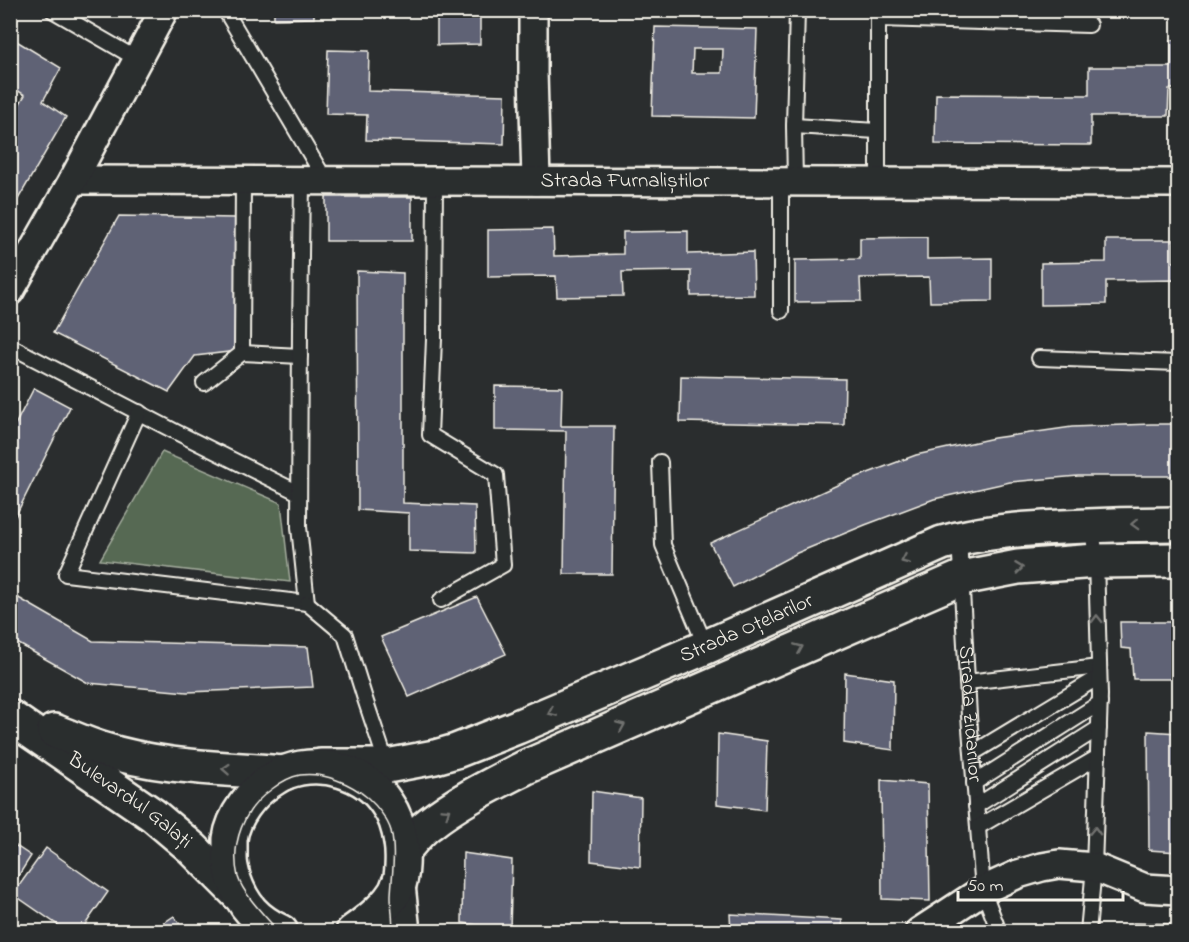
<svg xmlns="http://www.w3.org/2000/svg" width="1189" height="942" font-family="'Indie Flower',sans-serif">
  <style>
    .green { fill: #566953; stroke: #a5ad9e; stroke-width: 1.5 }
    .building { fill: #5f6274; stroke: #f4f1e8; stroke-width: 1.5; fill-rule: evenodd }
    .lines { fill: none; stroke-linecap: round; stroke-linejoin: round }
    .lane-casing { stroke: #f4f1e8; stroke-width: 18 }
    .street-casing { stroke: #f4f1e8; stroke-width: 32 }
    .secondary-casing { stroke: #f4f1e8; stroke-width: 38 }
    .lane { stroke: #2a2d2e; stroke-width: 14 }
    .street { stroke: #2a2d2e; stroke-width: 27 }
    .secondary { stroke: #2a2d2e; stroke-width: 33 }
    .tram { stroke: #f4f1e8; stroke-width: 1.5 }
    .oneway { stroke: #71726f }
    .labels { text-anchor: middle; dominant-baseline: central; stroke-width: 6; stroke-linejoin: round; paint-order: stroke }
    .street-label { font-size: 21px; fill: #f4f1e8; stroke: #2a2d2e }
  </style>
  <rect width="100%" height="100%" fill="#2a2d2e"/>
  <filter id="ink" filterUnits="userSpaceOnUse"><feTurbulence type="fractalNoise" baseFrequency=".0167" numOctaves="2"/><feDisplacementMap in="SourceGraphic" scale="12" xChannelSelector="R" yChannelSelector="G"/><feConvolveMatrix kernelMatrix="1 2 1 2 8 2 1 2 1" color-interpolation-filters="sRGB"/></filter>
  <g filter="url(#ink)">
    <path class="green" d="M162,452L281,503L290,582L100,560Z"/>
    <path class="building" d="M274,10H314V18L274,19Z
      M437,10H480V44L437,45Z
      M655,27L757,29L754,118L652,116ZM693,49H723L722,73H692Z
      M10,37L61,68L43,101L66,117L10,213V120L25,95L10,86Z
      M1171,40H1178V89H1169L1168,116H1091V145L935,144L936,94L1089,95V67H1171Z
      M328,50L369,51L368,91L505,95L504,144L366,140L367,115L326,114Z
      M326,197H412V241H326Z
      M119,216L235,218L237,351L195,356L169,392L53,333Z
      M553,229L554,256L623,254V232L688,231V254L753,252L754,295L691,296V271L622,272L623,296L557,297L556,276L488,277V230Z
      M927,237V259L992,258V301L930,302L929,277L860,278L861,301L795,302V260L860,259V238Z
      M1106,240H1173V262H1178V305H1175V280L1106,281V304L1041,305V263L1106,262Z
      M357,271L403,273V503L475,506L476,553L409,551V513L358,510Z
      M681,376L845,379L844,425L680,422Z
      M495,386L562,387L561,426H614L612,574H564L566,431L495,430Z
      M34,388L70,407L10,527V435Z
      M1151,424H1178V476H1078L1010,482L934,499L865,525L797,553L733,587L710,543L844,482L916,455L994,438L1072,427Z
      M10,593L93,641L308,647L313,687L187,692L88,683L10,639Z
      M477,597L506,654L409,697L381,637Z
      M1120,622H1178V679H1133L1131,649L1121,648Z
      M845,673L894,680L893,750L844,743Z
      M1148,731L1178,733V852L1149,850Z
      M718,734L767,741L765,810L717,804Z
      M881,780L928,784L930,901L882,899Z
      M592,791L641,798L640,867L591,861Z
      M10,842L31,856L10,889Z
      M46,848L108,892L80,932H68L13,894Z
      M463,853L512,860L510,929L462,923Z
      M730,914L842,920L843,932H731Z
      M174,916L185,932H150Z
      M1133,923L1178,924V932H1133Z
      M616,929L650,932H616Z"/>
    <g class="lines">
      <g class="lane-casing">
        <g id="lane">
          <path d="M52,10L137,59"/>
          <path d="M225,10L326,181"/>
          <path d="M878,19L1089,25"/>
          <path d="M794,126L877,131"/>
          <path d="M435,181L434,339L430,435L496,475L503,565L441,600"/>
          <path d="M781,182V311"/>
          <path d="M795,182L794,126L797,10"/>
          <path d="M878,182V10"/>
          <path d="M10,346L176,432L299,493"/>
          <path d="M242,353L243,181"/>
          <path d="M1039,358L1178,363"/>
          <path d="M204,383L242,353L300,356"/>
          <path d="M139,412L66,574L307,603L299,527L300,330L302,181"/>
          <path d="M660,462L663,545L706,647"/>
          <path id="s1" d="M959,538L969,716L983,890L999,932"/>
          <path d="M307,603L345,635L365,699L387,765"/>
          <path d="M967,682L1099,667"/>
          <path d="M973,753L1099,677"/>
          <path d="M974,783L1100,703"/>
          <path d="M976,806L1099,728"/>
          <path d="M978,827L1098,757"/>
          <path d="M1088,932L1094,867L1100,695L1096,561L1092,526"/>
        </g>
      </g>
      <g class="street-casing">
        <g id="street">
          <path d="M533,10V72L536,181"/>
          <path id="s2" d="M73,180L1178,183"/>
          <path d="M10,291L73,180L164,10"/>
          <path d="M919,932L983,890L1018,874L1042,867L1059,864L1094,867L1145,888L1178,890"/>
        </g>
      </g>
      <g class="secondary-casing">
        <g id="secondary">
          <path id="s3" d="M10,717L153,815L192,848L238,894"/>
          <path d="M54,731C70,737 85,744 101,749C160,768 223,768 284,773"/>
          <path id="s4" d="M321,766H387L435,757L456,751L517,727L706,647L942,543C980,532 1021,529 1062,527C1101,525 1140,524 1178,524"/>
          <path d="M403,851C411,842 419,831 429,824C458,801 493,784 526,767L961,578L1018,567L1096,561L1178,560"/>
          <path d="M398,885L403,932"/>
          <path d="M281,932C256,920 243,906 234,880C232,872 230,866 230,858C230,852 230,845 230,839C233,816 251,793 270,781C275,778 280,774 286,772C321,759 366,771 387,804C395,815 399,828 401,842C403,853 403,876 398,887C388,906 371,919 353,932"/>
        </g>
      </g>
      <use href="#lane" class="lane"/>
      <use href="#street" class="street"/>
      <use href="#secondary" class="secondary"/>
      <path class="tram" d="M279,932C267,918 243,894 238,877C230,843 244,808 272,789C281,782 289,777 300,775C324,772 350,783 368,798C377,806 388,820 391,831C396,852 392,874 391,895C391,907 393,919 393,932"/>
    </g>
    <defs><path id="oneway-chevron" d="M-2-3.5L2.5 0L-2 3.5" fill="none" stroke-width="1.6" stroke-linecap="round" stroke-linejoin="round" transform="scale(1.5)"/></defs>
    <g class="oneway">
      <use href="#oneway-chevron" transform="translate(1135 524) rotate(178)"/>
      <use href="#oneway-chevron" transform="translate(905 560) rotate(156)"/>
      <use href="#oneway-chevron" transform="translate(1019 568) rotate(-7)"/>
      <use href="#oneway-chevron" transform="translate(1097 619) rotate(-91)"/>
      <use href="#oneway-chevron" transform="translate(799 648) rotate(-23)"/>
      <use href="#oneway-chevron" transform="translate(552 712) rotate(157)"/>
      <use href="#oneway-chevron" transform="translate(621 726) rotate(-23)"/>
      <use href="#oneway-chevron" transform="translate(226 769) rotate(-176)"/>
      <use href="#oneway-chevron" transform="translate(446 812) rotate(-34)"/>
      <use href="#oneway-chevron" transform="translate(1095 831) rotate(-88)"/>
    </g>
  </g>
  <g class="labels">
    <g class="street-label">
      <text stroke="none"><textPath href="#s2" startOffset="552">Strada Furnaliștilor</textPath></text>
      <text stroke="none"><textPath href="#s4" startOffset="452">Strada Oțelarilor</textPath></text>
      <text stroke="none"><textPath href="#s1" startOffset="176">Strada Zidarilor</textPath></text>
      <text stroke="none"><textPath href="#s3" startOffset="146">Bulevardul Galați</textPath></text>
    </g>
  </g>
  <rect width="1189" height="942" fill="none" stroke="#2a2d2e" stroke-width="36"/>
  <rect x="18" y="18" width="1153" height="906" fill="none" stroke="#f4f1e8" stroke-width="2" filter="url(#ink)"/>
  <path d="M958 891v9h165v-9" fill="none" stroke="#f4f1e8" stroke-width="3"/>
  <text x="967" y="891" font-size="18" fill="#f4f1e8" stroke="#2a2d2e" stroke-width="4.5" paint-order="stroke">50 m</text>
</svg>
